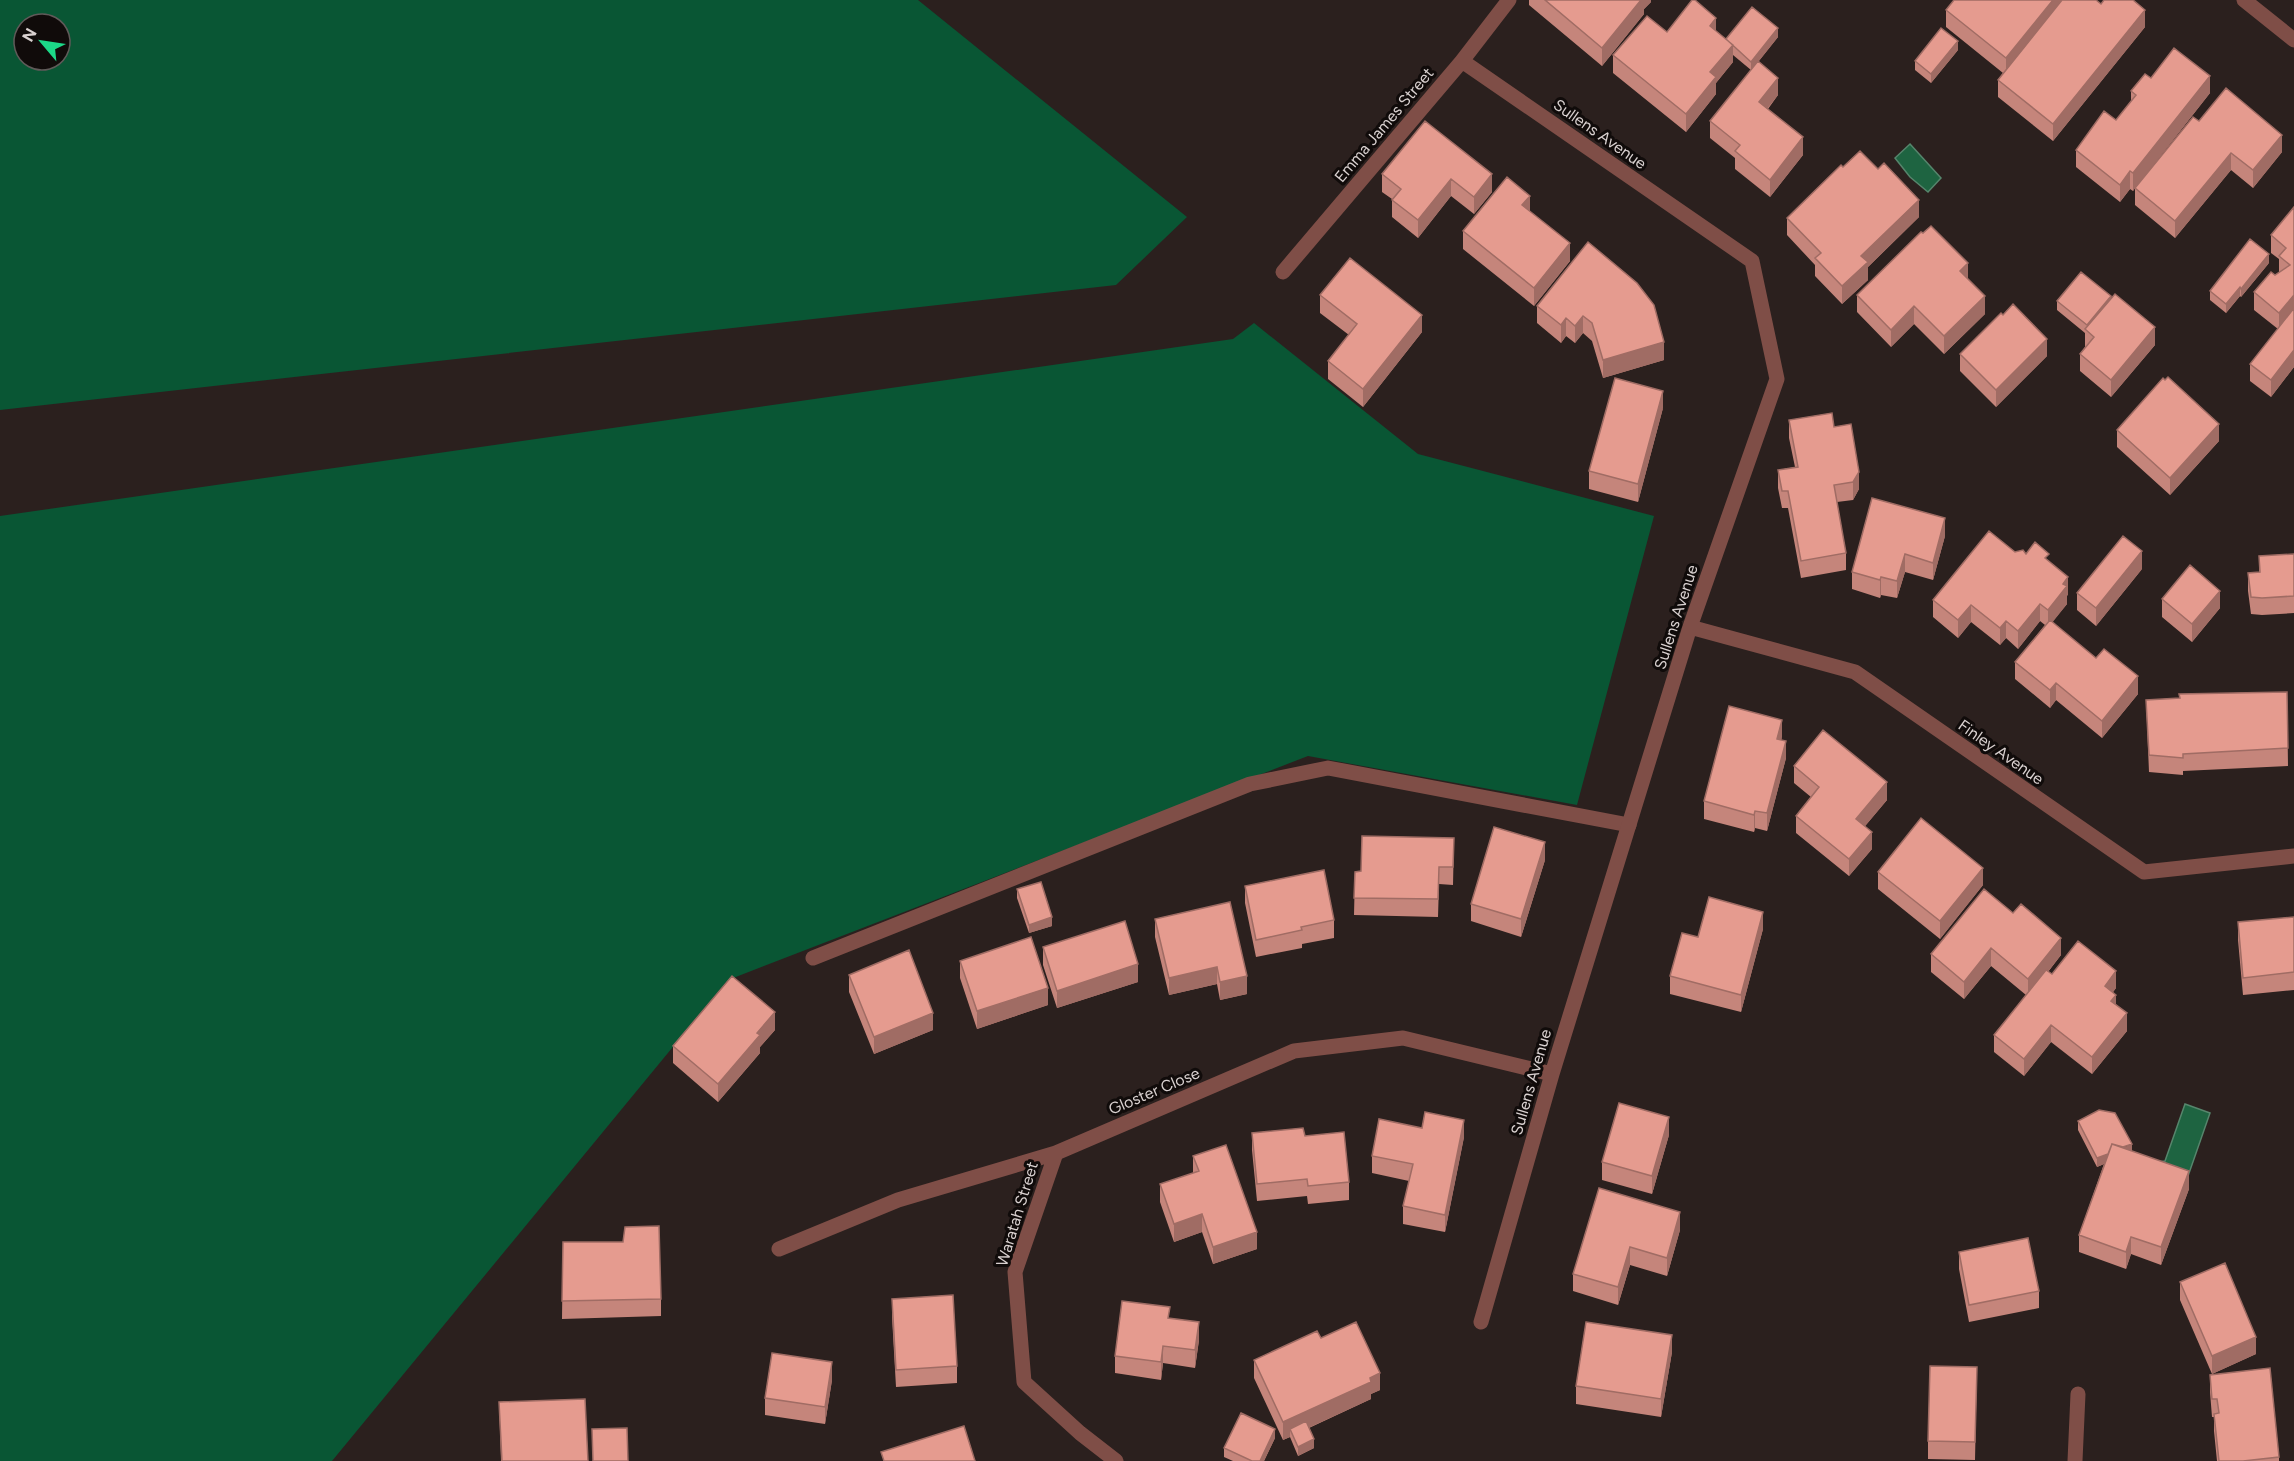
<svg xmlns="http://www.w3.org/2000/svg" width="2294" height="1461" font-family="Figtree,sans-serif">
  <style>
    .forest { fill: #095634; fill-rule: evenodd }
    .water { fill: #1e6441; stroke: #56856c; stroke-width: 1.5 }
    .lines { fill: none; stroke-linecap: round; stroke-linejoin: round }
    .service { stroke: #7f4e47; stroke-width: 15 }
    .minor { stroke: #7f4e47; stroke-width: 15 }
    .wall { fill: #c5857b }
    .shaded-wall { fill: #a06c64 }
    .building { fill: #e59b8f; stroke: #a06c64; stroke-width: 1.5 }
    .labels { text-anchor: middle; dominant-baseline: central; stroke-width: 6; stroke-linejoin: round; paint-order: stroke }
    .street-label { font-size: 16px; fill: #d9d1d0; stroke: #100b0a }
  </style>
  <rect width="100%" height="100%" fill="#2b201e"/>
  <path class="forest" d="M0,0H918L1187,217L1116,285L0,410ZM24,24H60V60H24Z
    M1254,323L1418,454L1654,516L1577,805L1308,756L728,980L332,1461H0V516L1233,339Z"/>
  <path class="water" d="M1910,144L1941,178L1928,192L1910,177L1895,158Z
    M2185,1104L2210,1113L2187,1179L2158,1162L2165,1161Z"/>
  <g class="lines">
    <path class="service" d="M813,958L1250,784L1328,768L1629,825"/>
    <path class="minor" d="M2244,0L2294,40
      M1462,61L1752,261L1777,379L1690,627L1552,1074L1481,1322
      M1283,272L1462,61L1509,0
      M1690,627L1855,672L2144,872L2294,856
      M1056,1153L1015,1272L1024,1382L1080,1433L1116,1461
      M779,1249L898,1200L1056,1153L1294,1051L1403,1038L1552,1074
      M2075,1461L2078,1394"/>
  </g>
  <path class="wall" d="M1529,0H1651V2L1644,9V14L1602,66L1529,5Z
    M2101,4L2145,27L2053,141L1998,97V80L2003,73L1946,27V10Z
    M1667,32H1716L1726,39L1778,37L1758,62L1778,95L1768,109L1803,155L1770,197L1735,169V158L1710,138V121L1751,70L1733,55V62L1716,83V94L1686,132L1613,73V55Z
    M1958,50L1931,83L1915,70V61Z
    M2151,78L2210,93L2147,173L2199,121L2282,152L2253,188L2231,170L2175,238L2135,205V188L2133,191L2130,189L2120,202L2076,167V150L2116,120L2131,101V91Z
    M1425,121L1492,192L1474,214L1451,196L1418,238L1392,217V199L1382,192V174Z
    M2294,207V367L2271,397L2250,381V364L2278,329L2254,310V292L2279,273V259L2271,253V235Z
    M1530,211L1570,261L1534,306L1463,249V231Z
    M1919,217L1868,267V280L1842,304L1815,276V265L1787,235V218Z
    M1588,242L1664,360L1603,378L1592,341L1583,333L1575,343L1566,336L1561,343L1537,323V306Z
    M2269,263L2241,297L2240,296L2226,313L2210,300V291Z
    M1968,279L1985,314L1944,354L1914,324L1891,347L1857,312V295Z
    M1320,295L1422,332L1363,407L1328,379V361L1349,335L1320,313Z
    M2111,299L2155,345L2111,397L2080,371V354L2085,347V333L2057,310V301Z
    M2003,315L2047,356L1996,407L1960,371V354Z
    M1663,408L1638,502L1589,489V471Z
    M1789,420L1834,427L1859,489L1853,500L1837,502L1846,553V570L1801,578L1788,508H1782L1778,488V470L1795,467L1789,438Z
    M2117,430L2219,441L2170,495L2117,447Z
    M1945,536L1933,580L1905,572L1897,598L1881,595L1880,598L1852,589V572Z
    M2015,552L2026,554L2049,561L2068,594L2067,596V604L2052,622L2138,694L2102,738L2056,700L2050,708L2015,679V662L2045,625L2040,621L2018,649L2006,638L2000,645L1971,622L1958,638L1933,617V600Z
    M2294,554V613L2262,615L2251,614L2248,591V573L2259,572V556Z
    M2142,569L2096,626L2077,610V593Z
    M2162,599L2220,608L2192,642L2162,617Z
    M2287,692L2288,766L2183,771V775L2149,772L2146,700L2179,698V694Z
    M1782,737L1781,740L1786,758L1767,831L1755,828L1754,832L1704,819V801Z
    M1794,766L1887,800L1865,826L1872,849L1849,876L1796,833V816L1811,797L1794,783Z
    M1454,838L1453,885L1439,884L1438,917L1354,915L1355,872L1361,871Z
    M1545,860L1521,937L1471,921V904Z
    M1878,872L1983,885L1940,939L1878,889Z
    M1245,886L1334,920V938L1302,944V948L1256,957L1245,903Z
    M1017,889L1052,926L1029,933L1017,898Z
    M1984,889L2061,955L2048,972L2052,974L2116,988L2113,992L2116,1005L2127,1031L2092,1074L2051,1042L2024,1076L1994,1052V1035L2026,995L1991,966L1964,999L1931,972V954Z
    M2294,917V990L2243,995L2238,940V922Z
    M1155,919L1247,976V994L1220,1000L1217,984L1169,995L1155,937Z
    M1763,929L1741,1012L1670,994V976L1698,937Z
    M1043,947L1138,982L1057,1008L1043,965Z
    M960,961L1048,1005L977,1029L960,978Z
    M849,975L933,1030L874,1054L849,992Z
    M775,1030L760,1047V1053L718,1102L673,1063V1046Z
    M2078,1121L2132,1151L2189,1189L2161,1265L2131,1254L2126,1269L2079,1252V1235L2104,1164L2097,1167L2078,1130Z
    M1252,1133L1305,1136L1349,1182V1200L1308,1204L1307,1196L1257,1201L1252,1150Z
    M1669,1135L1652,1194L1602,1180V1162Z
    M1464,1137L1445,1232L1403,1224V1206L1409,1181L1372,1173V1156Z
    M1193,1156L1257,1249L1213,1264L1202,1232L1174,1242L1160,1202V1184L1193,1173Z
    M1680,1212V1230L1667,1276L1630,1265L1618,1305L1573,1291V1274Z
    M563,1242L661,1299V1316L562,1319Z
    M1959,1252L2039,1291V1308L1969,1322L1959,1269Z
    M2180,1282L2256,1354L2212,1374L2180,1300Z
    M892,1299L957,1366V1383L896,1387L892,1317Z
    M1321,1338L1380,1390L1371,1394V1399L1309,1428L1314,1448L1298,1456L1290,1437L1283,1440L1254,1378V1360Z
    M1199,1340L1195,1368L1163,1363L1161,1380L1115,1373V1356Z
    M1672,1352L1661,1417L1576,1404V1386Z
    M1977,1367L1975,1460L1928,1459V1441Z
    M2210,1375L2279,1457V1461H2217L2214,1431V1417H2212L2210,1392Z
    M832,1380L825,1424L765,1415V1398Z
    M499,1402L588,1461H501Z
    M1275,1438L1264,1461H1233L1224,1457V1448Z"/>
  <path class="shaded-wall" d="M1641,0H1651V2L1644,9V14L1602,66V48Z
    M2053,0H2063L2006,76V58Z
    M2145,10V27L2053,141V124Z
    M1716,18V35L1710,26Z
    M1778,28V37L1751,71V62Z
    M1958,41V50L1931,83V74Z
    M1733,45V62L1716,83V94L1686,132V114L1710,72Z
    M2210,76V93L2133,191V173Z
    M1778,78V95L1759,119V102Z
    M2282,135V152L2253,188V170Z
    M1803,137V155L1770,197V180Z
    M2231,153V170L2175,238V221Z
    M2130,171V189L2120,202V185Z
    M1492,174V192L1474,214V197Z
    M1451,179V196L1418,238V220Z
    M1530,196V213L1522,205Z
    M1919,200V217L1868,267V280L1842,304V286L1861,256Z
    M1570,243V261L1534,306V288Z
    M2269,254V263L2241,297V289Z
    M1968,263V281L1960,271Z
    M2240,287V296L2226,313V304Z
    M2294,295V312L2279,330V313Z
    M1985,296V314L1944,354V336Z
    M2111,296V305L2087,331V325Z
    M1914,306V324L1891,347V330Z
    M1422,315V332L1363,407V389Z
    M1583,316V333L1575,343V326Z
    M1566,318V336L1561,343V325Z
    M2155,327V345L2111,397V380Z
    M2047,339V356L1996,407V390Z
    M1664,342V360L1603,378V360Z
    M2294,350V367L2271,397V380Z
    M1663,391V408L1638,502V484Z
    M2219,424V441L2170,495V478Z
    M1859,472V489L1853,500V482Z
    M1945,518V536L1933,580V563Z
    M2142,551V569L2096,626V608Z
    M1905,554V572L1897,598V581Z
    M1881,577V595L1880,598V580Z
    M2068,577V594L2067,596V604L2048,628V610L2063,584Z
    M2220,591V608L2192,642V624Z
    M2040,604V621L2018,649V631Z
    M1971,605V622L1958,638V620Z
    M2006,621V638L2000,645V628Z
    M2138,676V694L2102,738V721Z
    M2056,683V700L2050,708V690Z
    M1782,720V737L1777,756V739Z
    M1786,741V758L1767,831V813Z
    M1887,782V800L1856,837V819Z
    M1755,811V828L1754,832V815Z
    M1872,832V849L1849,876V859Z
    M1545,842V860L1521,937V919Z
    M1983,868V885L1940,939V921Z
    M1763,912V929L1741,1012V995Z
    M1052,917V926L1029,933V925Z
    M2061,938V955L2028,997V979Z
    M1991,948V966L1964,999V982Z
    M1138,964V982L1057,1008V991Z
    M1217,967V984L1169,995V978Z
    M2116,971V988L2105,1003V986Z
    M1247,976V994L1220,1000V982Z
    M1048,988V1005L977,1029V1011Z
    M2116,995V1012L2111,1001Z
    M775,1012V1030L760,1047V1053L718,1102V1084L757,1033Z
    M933,1013V1030L874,1054V1037Z
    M2127,1013V1031L2092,1074V1057Z
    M2051,1025V1042L2024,1076V1059Z
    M1669,1117V1135L1652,1194V1176Z
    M1464,1120V1137L1445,1232V1215Z
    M2132,1144V1152L2097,1167V1158Z
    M2189,1171V1189L2161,1265V1247Z
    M1680,1212V1230L1667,1276V1258Z
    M1202,1214V1232L1174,1242V1224Z
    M1257,1232V1249L1213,1264V1247Z
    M2131,1237V1254L2126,1269V1252Z
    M1630,1247V1265L1618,1305V1287Z
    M1199,1322V1340L1195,1368V1350Z
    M1672,1335V1352L1661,1417V1399Z
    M2256,1337V1354L2212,1374V1356Z
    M1163,1346V1363L1161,1380V1362Z
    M832,1362V1380L825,1424V1407Z
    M1380,1373V1390L1371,1394V1399L1293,1435L1290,1429V1437L1283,1440V1422Z
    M1275,1429V1438L1264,1461H1260Z
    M1314,1439V1448L1298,1456V1447Z"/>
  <path class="building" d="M1545,0H1641L1602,48Z
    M1692,0H1695L1716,18L1710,26L1733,45L1710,72L1716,77L1686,114L1613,55L1647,16L1667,32Z
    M1954,0H2053L2006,58L1946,10Z
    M2062,0H2096L2101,4L2104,0H2133L2145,10L2053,124L1998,80Z
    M1752,7L1778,28L1751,62L1726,39Z
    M1941,28L1958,41L1931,74L1915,61Z
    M2174,48L2210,76L2133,173L2130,171L2120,185L2076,150L2104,111L2116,120L2136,95L2131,91L2145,74L2151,78Z
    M1758,61L1778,78L1759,102L1803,137L1770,180L1735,151L1740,145L1710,121Z
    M2226,88L2282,135L2253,170L2231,153L2175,221L2135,188L2193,117L2199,121Z
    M1425,121L1492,174L1474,197L1451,179L1418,220L1392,200L1401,189L1382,174Z
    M1860,151L1878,169L1884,163L1919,200L1861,256L1868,262L1842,286L1815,258L1821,253L1787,218L1841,165L1843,167Z
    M1507,177L1530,196L1522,205L1570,243L1534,288L1463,231Z
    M2294,207V295L2279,313L2254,292L2271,272L2275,275L2290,265L2279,256L2286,248L2271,235Z
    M1931,226L1968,263L1960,271L1985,296L1944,336L1914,306L1891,330L1857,295L1921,232L1923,233Z
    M2250,239L2269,254L2241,289L2240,287L2226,304L2210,291Z
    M1588,242L1637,283L1654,305L1664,342L1603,360L1592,323L1583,316L1575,326L1566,318L1561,325L1537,306Z
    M1350,258L1422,315L1363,389L1328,361L1357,324L1320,295Z
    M2081,272L2111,296L2087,325L2057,301Z
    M2115,294L2155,327L2111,380L2080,354L2094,337L2085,329Z
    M2013,304L2047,339L1996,390L1960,354L2001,313L2003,315Z
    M2294,308V350L2271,380L2250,364Z
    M2168,377L2219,424L2170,478L2117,430L2163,378L2165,380Z
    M1615,378L1663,391L1638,484L1589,471Z
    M1832,413L1834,427L1851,424L1859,472L1853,482L1834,485L1846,553L1801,561L1788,491H1782L1778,470L1798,467L1789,420Z
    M1872,498L1945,518L1933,563L1905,554L1897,581L1881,577L1880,580L1852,572Z
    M1989,531L2015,552L2023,550L2026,554L2035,542L2049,554L2045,558L2068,577L2063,584L2067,586L2048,610L2040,604L2018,631L2006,621L2000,628L1971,605L1958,620L1933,600Z
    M2123,536L2142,551L2096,608L2077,593Z
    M2294,554V596L2262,598L2251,597L2248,573L2260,572L2259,556Z
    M2190,565L2220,591L2192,624L2162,599Z
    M2050,620L2096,658L2104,649L2138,676L2102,721L2056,683L2050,690L2015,662Z
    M2287,692L2288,748L2183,754V758L2149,755L2146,700L2180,698L2179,694Z
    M1729,706L1782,720L1777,739L1786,741L1767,813L1755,811L1754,815L1704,801Z
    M1823,730L1887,782L1856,819L1872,832L1849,859L1796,816L1819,787L1794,766Z
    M1921,818L1983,868L1940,921L1878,872Z
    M1494,827L1545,842L1521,919L1471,904Z
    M1362,836L1454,838L1453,867H1439L1438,899L1354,898L1355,872L1361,871Z
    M1324,870L1334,920L1301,927L1302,930L1256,940L1245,886Z
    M1041,882L1052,917L1029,925L1017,889Z
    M1984,889L2013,913L2021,904L2061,938L2028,979L1991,948L1964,982L1931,954Z
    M1709,897L1763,912L1741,995L1670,976L1682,933L1698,937Z
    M1230,902L1247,976L1220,982L1217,967L1169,978L1155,919Z
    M2294,917V972L2243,978L2238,922Z
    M1125,921L1138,964L1057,991L1043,947Z
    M1031,937L1048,988L977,1011L960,961Z
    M2078,941L2116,971L2105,986L2116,995L2111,1001L2127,1013L2092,1057L2051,1025L2024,1059L1994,1035L2046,970L2052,974Z
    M909,950L933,1013L874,1037L849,975Z
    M732,976L775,1012L757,1033L760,1035L718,1084L673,1046Z
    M1619,1103L1669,1117L1652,1176L1602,1162Z
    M2099,1110L2115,1113L2132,1144L2123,1147L2112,1144L2108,1154L2097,1158L2078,1121Z
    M1425,1112L1464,1120L1445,1215L1403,1206L1413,1164L1372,1156L1379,1119L1422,1128Z
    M1303,1128L1305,1136L1344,1132L1349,1182L1308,1186L1307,1179L1257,1184L1252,1133Z
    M2112,1144L2189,1171L2161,1247L2131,1237L2126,1252L2079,1235Z
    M1226,1145L1257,1232L1213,1247L1202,1214L1174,1224L1160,1184L1199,1171L1193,1156Z
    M1599,1188L1680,1212L1667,1258L1630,1247L1618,1287L1573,1274Z
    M659,1226L661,1299L562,1301L563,1242H623L625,1227Z
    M2028,1238L2039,1291L1969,1305L1959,1252Z
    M2225,1263L2256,1337L2212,1356L2180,1282Z
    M953,1295L957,1366L896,1370L892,1299Z
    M1122,1301L1170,1307L1168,1318L1199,1322L1195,1350L1163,1346L1161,1362L1115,1356Z
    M1356,1322L1380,1373L1370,1378L1371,1382L1283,1422L1254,1360L1317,1331L1321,1338Z
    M1586,1322L1672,1335L1661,1399L1576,1386Z
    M772,1353L832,1362L825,1407L765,1398Z
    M1930,1366L1977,1367L1975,1442L1928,1441Z
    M2270,1368L2279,1457L2243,1461H2219L2214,1414L2219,1413L2217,1399H2212L2210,1375Z
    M585,1399L588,1461H502L499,1402Z
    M1241,1413L1275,1429L1260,1461H1252L1224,1448Z
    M1306,1421L1314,1439L1298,1447L1290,1429Z
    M964,1426L975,1461H884L881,1452Z
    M627,1428L628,1461H593L592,1429Z"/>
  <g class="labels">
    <g class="street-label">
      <text transform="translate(1384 125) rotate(-50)">Emma James Street</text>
      <text transform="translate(1600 134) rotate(35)">Sullens Avenue</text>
      <text transform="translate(1676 617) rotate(-72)">Sullens Avenue</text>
      <text transform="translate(2001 752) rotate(35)">Finley Avenue</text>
      <text transform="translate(1531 1082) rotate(-74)">Sullens Avenue</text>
      <text transform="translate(1154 1091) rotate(-23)">Gloster Close</text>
      <text transform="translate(1017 1214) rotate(-73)">Waratah Street</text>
    </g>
  </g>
  <g transform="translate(42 42) rotate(299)"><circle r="28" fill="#100b0a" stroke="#605a59" stroke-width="1.5"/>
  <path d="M0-4.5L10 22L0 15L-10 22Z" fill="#1cd988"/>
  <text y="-9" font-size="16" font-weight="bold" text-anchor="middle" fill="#d9d1d0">N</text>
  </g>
</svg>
